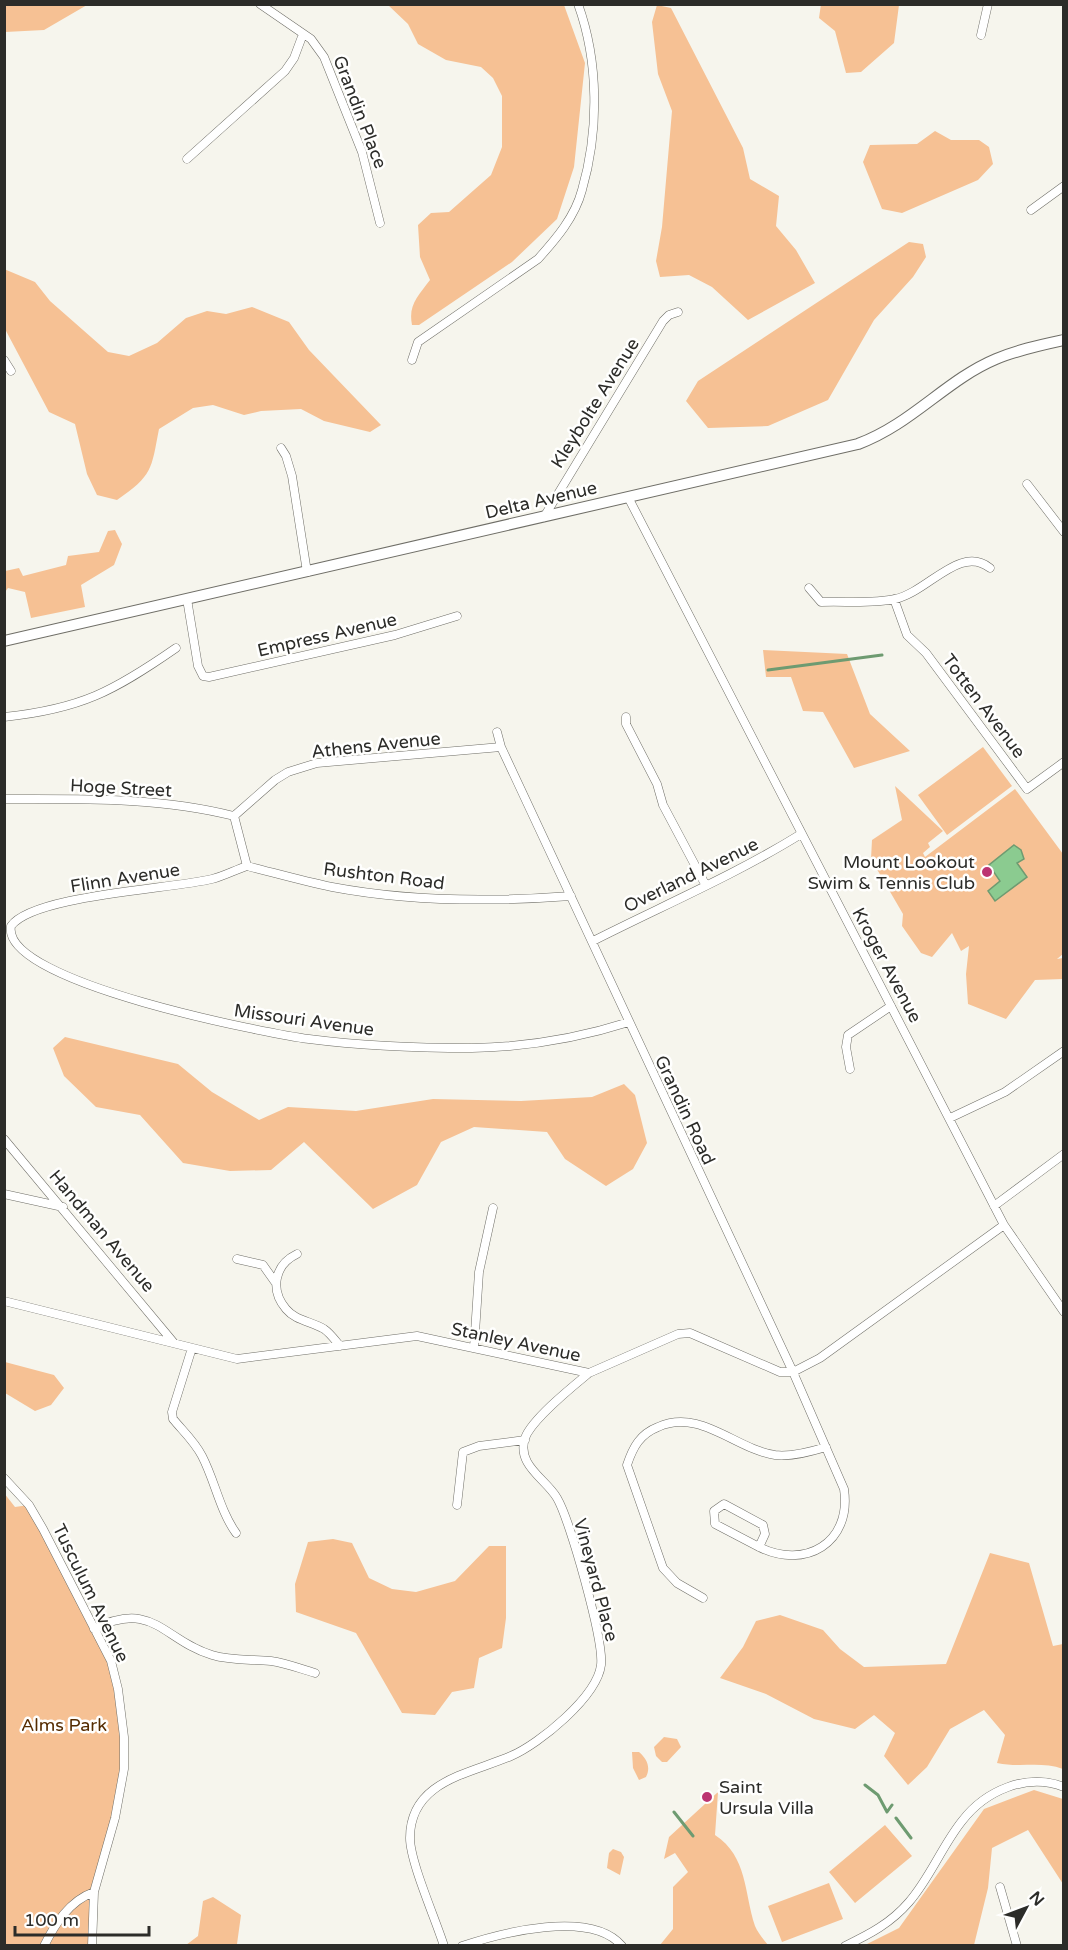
<svg xmlns="http://www.w3.org/2000/svg" width="1068" height="1950" font-family="'Varela Round',sans-serif">
  <style>
    .green { fill: #f6c194 }
    .water { fill: #8bcb90; stroke: #6e9b71; stroke-width: 1.5 }
    .lines { fill: none; stroke-linecap: round; stroke-linejoin: round }
    .stream { stroke: #6e9b71; stroke-width: 3 }
    .minor-casing { stroke: #6f6e67; stroke-width: 9 }
    .secondary-casing { stroke: #6f6e67; stroke-width: 12 }
    .minor { stroke: #fff; stroke-width: 8 }
    .secondary { stroke: #fff; stroke-width: 10 }
    .poi-dot { fill: #bc3472; stroke: #fffffe; stroke-width: 2 }
    .labels { text-anchor: middle; dominant-baseline: central; stroke-width: 5; stroke-linejoin: round; paint-order: stroke }
    .street-label { font-size: 18px; fill: #2c2c29; stroke: #fffffe }
    .poi-label { font-size: 18px; fill: #2c2c29; stroke: #fffffe; text-anchor: end }
    .park-label { font-size: 18px; fill: #552c00; stroke: #fffffe }
  </style>
  <rect width="100%" height="100%" fill="#f6f5ed"/>
  <path class="green" d="M821,4L899,5L894,43L861,72L846,73L835,31L819,18Z
    M4,5L5,4L87,5L44,30L5,32Z
    M388,5H564L585,63L574,167L557,219L512,262L419,325H412C408,305 418,296 430,280L420,257L418,225L431,213L449,212L491,175L502,147V96L493,78L481,67L446,60L418,44L408,24Z
    M657,5L671,8L743,148L750,179L779,196L776,226L796,250L815,283L748,320L712,287L689,275L660,277L656,261L662,227L672,111L658,74L652,22Z
    M935,131L951,140H979L989,147L993,164L978,180L902,213L882,209L863,162L870,145L917,144Z
    M909,242L923,244L926,257L913,277L874,320L828,400L768,426L708,428L686,401L698,381Z
    M4,269L35,282L50,301L108,352L129,356L157,343L186,318L207,311L226,314L252,307L289,322L309,350L381,425L370,432L324,421L301,409L261,411L244,415L213,405L193,408L159,429C151,470 153,475 117,500L97,495L87,474L75,424L49,412L5,329Z
    M115,530L122,544L114,565L81,585L85,607L31,618L25,592L8,588L5,592V571L19,568L23,576L66,565L68,556L99,552L108,531Z
    M763,650L847,654L870,714L910,751L854,768L823,712L803,711L791,677H766Z
    M983,747L1012,786L947,835L918,795Z
    M895,786L943,831L928,843L930,847L923,853L925,857L1015,789L1063,854V954L1057,959L1063,958V979L1035,980L1006,1019L968,1004L966,974L969,946L961,951L952,933L932,957L921,953L902,926L903,914L871,859L872,840L902,820Z
    M65,1037L178,1064L212,1092L259,1120L288,1107L356,1111L433,1099L521,1101L592,1097L624,1084L635,1095L647,1143L633,1169L606,1186L565,1159L547,1132L474,1127L441,1142L417,1185L373,1209L304,1142L271,1170L230,1171L183,1163L140,1115L96,1107L64,1076L53,1048Z
    M5,1362L54,1375L64,1388L51,1405L35,1411L5,1393Z
    M4,1493L15,1507L29,1505L111,1661L118,1689L124,1769L94,1892L92,1945H5Z
    M333,1539L352,1543L369,1578L392,1589L416,1592L455,1581L489,1546H506V1618L502,1648L479,1658L474,1688L452,1692L435,1715L402,1713L356,1633L296,1612L295,1584L308,1542Z
    M990,1553L1029,1563L1053,1646L1063,1644V1769C1042,1761 1020,1768 997,1763L1005,1735L984,1710L950,1729L927,1767L908,1785L884,1756L895,1733L874,1715L855,1729L814,1719L766,1694L720,1678L743,1647L756,1621L780,1615L823,1630L840,1649L864,1667L946,1664Z
    M664,1737L677,1739L681,1747L667,1762H662L656,1756L654,1747Z
    M632,1752H639C647,1759 651,1767 646,1777L639,1780L633,1768Z
    M1034,1790L1063,1799V1884L1028,1830L992,1848L988,1888L974,1945H865L899,1928L984,1809Z
    M718,1792L715,1835C748,1857 744,1893 755,1926C758,1933 764,1940 768,1945H660L673,1929V1887L688,1872L675,1853L664,1859L669,1837Z
    M885,1825L912,1856L855,1903L829,1872Z
    M613,1849L621,1852L624,1857L620,1875L607,1868L609,1853Z
    M829,1883L843,1919L782,1942L768,1906Z
    M213,1897L241,1915L237,1944L186,1945L198,1936L203,1901Z"/>
  <path class="water" d="M1014,845L1021,850L1024,859L1017,863L1027,877L995,901L988,891L1000,881L989,865Z"/>
  <g class="lines">
    <path class="stream" d="M768,670L882,655
      M865,1785L878,1795L887,1812L892,1805
      M674,1812L693,1836
      M896,1818L911,1838"/>
    <g class="minor-casing">
      <path id="minor" d="M260,4L311,39L324,57L362,152L380,223
        M981,35L988,4
        M187,159L285,71L294,58L303,34
        M1031,210L1064,186
        M4,360L11,371
        M412,360L418,342L538,259C556,239 575,217 582,190C599,131 599,62 578,4
        M281,448L286,456L292,476L307,572
        M1027,484L1064,532
        M628,497L1004,1225L1064,1312
        M544,517L663,321L669,315L678,312
        M809,588L821,602C845,601 872,604 895,599C928,592 960,544 990,568
        M187,599L198,666L203,676L209,677L395,635L457,616
        M894,599L907,635L926,653L1027,789L1064,762
        M4,717C81,709 114,691 176,648
        M626,717V724L657,784L663,805L705,884
        M497,732L501,747L793,1372L844,1489C852,1543 805,1570 759,1547
        M4,799C81,799 160,797 234,816
        M234,816L247,866C275,873 303,881 332,887C411,902 491,902 571,896
        M234,816L275,780L288,772L317,763L501,747
        M247,866C235,870 224,876 212,879C172,889 33,895 11,926C0,983 276,1035 309,1039C363,1046 418,1048 472,1048C525,1047 579,1038 629,1022
        M593,941C662,906 735,875 801,834
        M850,1069L846,1047L848,1035L891,1006
        M950,1118L1005,1092L1064,1051
        M4,1139L174,1343
        M4,1194L63,1207
        M994,1206L1064,1154
        M297,1254C274,1265 270,1290 286,1309C296,1321 311,1321 324,1329C330,1333 335,1340 340,1346
        M237,1259L263,1265L275,1282
        M4,1301L237,1359L417,1336L589,1373L678,1334L690,1333L780,1372H793L820,1358L1004,1225
        M192,1348L172,1412L173,1419C183,1431 195,1442 202,1456C215,1481 220,1511 236,1533
        M474,1348L479,1272L493,1208
        M4,1478L29,1505L43,1529L111,1661L118,1689L124,1737V1769L115,1818L94,1892L92,1946
        M724,1504L763,1525L765,1534L759,1547L715,1524L714,1511Z
        M457,1505L463,1452L479,1446L525,1440
        M703,1598L677,1583L663,1568L627,1465C633,1447 640,1434 658,1427C700,1408 735,1449 775,1455C792,1457 810,1452 826,1447
        M94,1629C153,1599 163,1640 212,1655C231,1661 251,1659 271,1661C286,1663 301,1669 315,1673
        M1000,1887L1017,1946
        M44,1946C55,1924 69,1901 94,1892
        M444,1946C436,1920 410,1862 410,1838C410,1781 469,1774 511,1756C539,1744 597,1697 601,1665C604,1641 570,1520 557,1498C546,1479 516,1465 525,1438C532,1419 572,1387 589,1373
        M462,1946C501,1933 591,1909 622,1946
        M845,1946C870,1934 891,1923 909,1902C930,1878 942,1846 962,1821C985,1791 1027,1772 1064,1787"/>
    </g>
    <g class="secondary-casing">
      <path id="secondary" d="M4,641L858,444C912,424 946,380 996,359C1017,350 1041,345 1064,340"/>
    </g>
    <use href="#minor" class="minor"/>
    <use href="#secondary" class="secondary"/>
  </g>
  <g class="poi-dot">
    <circle cx="987" cy="872" r="6"/>
    <circle cx="707" cy="1797" r="6"/>
  </g>
  <g class="labels">
    <g class="street-label">
      <text transform="translate(360 112) rotate(69)">Grandin Place</text>
      <text transform="translate(595 403) rotate(-58)">Kleybolte Avenue</text>
      <text transform="translate(541 500) rotate(-13)">Delta Avenue</text>
      <text transform="translate(327 635) rotate(-13)">Empress Avenue</text>
      <text transform="translate(984 706) rotate(53)">Totten Avenue</text>
      <text transform="translate(376 745) rotate(-6)">Athens Avenue</text>
      <text transform="translate(121 788) rotate(3)">Hoge Street</text>
      <text transform="translate(691 875) rotate(-26)">Overland Avenue</text>
      <text transform="translate(384 876) rotate(7)">Rushton Road</text>
      <text transform="translate(125 878) rotate(-9)">Flinn Avenue</text>
      <text transform="translate(887 965) rotate(62)">Kroger Avenue</text>
      <text transform="translate(304 1020) rotate(8)">Missouri Avenue</text>
      <text transform="translate(685 1110) rotate(65)">Grandin Road</text>
      <text transform="translate(102 1231) rotate(50)">Handman Avenue</text>
      <text transform="translate(516 1342) rotate(12)">Stanley Avenue</text>
      <text transform="translate(596 1580) rotate(75)">Vineyard Place</text>
      <text transform="translate(91 1593) rotate(64)">Tusculum Avenue</text>
    </g>
    <g class="poi-label">
      <text x="975" y="862">Mount Lookout<tspan x="975" dy="21">Swim &amp; Tennis Club</tspan></text>
      <text x="719" y="1787" text-anchor="start">Saint<tspan x="719" dy="21">Ursula Villa</tspan></text>
    </g>
    <g class="park-label">
      <text x="64" y="1725">Alms Park</text>
    </g>
  </g>
  <rect width="1068" height="1950" fill="none" stroke="#2c2c29" stroke-width="12"/>
  <g transform="translate(1026 1908) rotate(49)" stroke="#fffffe" stroke-width="4.5" paint-order="stroke">
  <path d="M0-4.5L10 22L0 15L-10 22Z" fill="#2c2c29"/>
  <text y="-9" font-size="16" font-weight="bold" text-anchor="middle" fill="#2c2c29">N</text>
  </g>
  <path d="M15 1926v9h134v-9" fill="none" stroke="#2c2c29" stroke-width="3"/>
  <text x="24" y="1926" font-size="18" fill="#2c2c29" stroke="#fffffe" stroke-width="4.5" paint-order="stroke">100 m</text>
</svg>
